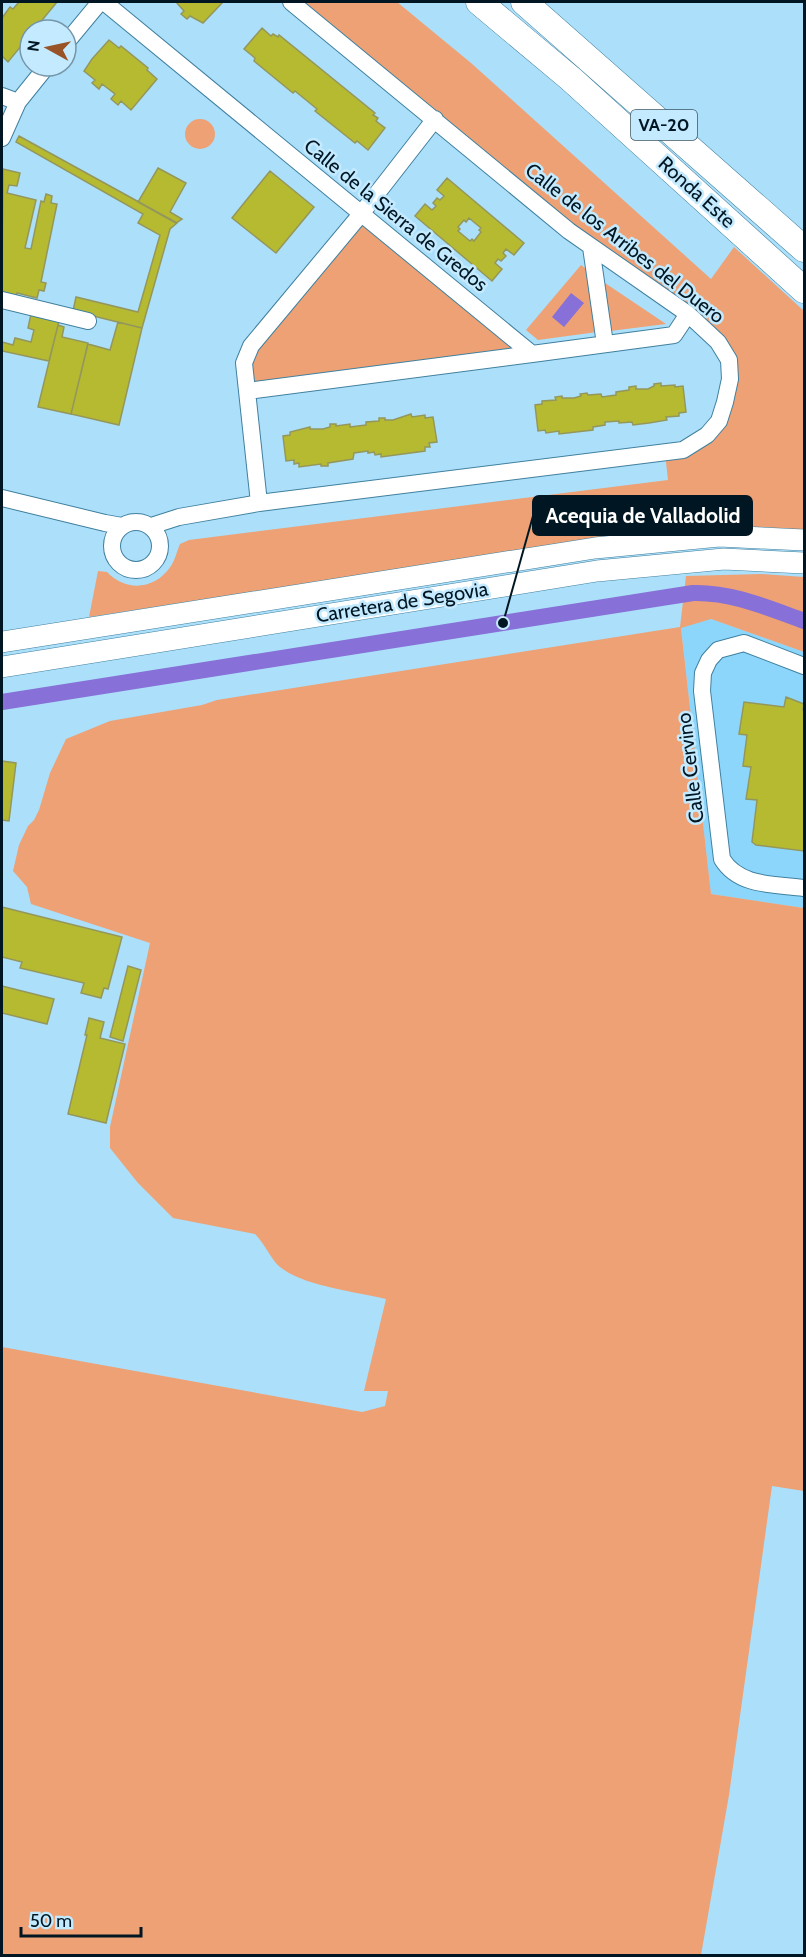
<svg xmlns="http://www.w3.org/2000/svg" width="806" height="1957" font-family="Cabin,sans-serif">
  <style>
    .built { fill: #8cd6fc }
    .green { fill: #eda174 }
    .water { fill: #8770d7 }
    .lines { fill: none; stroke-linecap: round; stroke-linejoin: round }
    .canal { stroke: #8770d7; stroke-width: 16 }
    .building { fill: #b6ba31; stroke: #94975c; stroke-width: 1.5; fill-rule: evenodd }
    .minor-casing { stroke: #40809f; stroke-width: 18 }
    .major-casing { stroke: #40809f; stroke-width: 22 }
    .highway-casing { stroke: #40809f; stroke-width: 27 }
    .minor { stroke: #fff; stroke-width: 16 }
    .major { stroke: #fff; stroke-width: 21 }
    .highway { stroke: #fff; stroke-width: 26 }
    .labels { text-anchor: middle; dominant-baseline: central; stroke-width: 5; stroke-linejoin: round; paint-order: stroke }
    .shield { fill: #c4eaff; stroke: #3b5665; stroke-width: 1.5 }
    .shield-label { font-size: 18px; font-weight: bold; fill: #001723 }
    .street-label { font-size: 20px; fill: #001723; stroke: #c4eaff }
    .leader { fill: none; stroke: #001723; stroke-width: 2 }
    .callout-dot { fill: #001723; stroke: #c4eaff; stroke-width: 2 }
    .callout { fill: #001723; stroke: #001723; stroke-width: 2 }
    .callout-label { font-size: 21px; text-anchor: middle; font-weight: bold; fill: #fff }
  </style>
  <rect width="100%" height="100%" fill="#acdffa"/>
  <path class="built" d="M711,619L804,652V908L711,894L681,627Z"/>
  <path class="green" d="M291,2H397L471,63L711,279L734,247L804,311V532L777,528L692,524L89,617L98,571L107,572C126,592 155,590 171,566C175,560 177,551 180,544L189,540L668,480L665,453L707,435L730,379L718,342L591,247Z
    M185 134a15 15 0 1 1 30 0a15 15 0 1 1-30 0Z
    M361,214L532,354L247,391L251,346Z
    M581,265L589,271L597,332L538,340L526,330Z
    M605,283L666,324L610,331Z
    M761,574L804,577V652L711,619L681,628L711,894L804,908V1491L772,1486L729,1795L701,1955H2V1347L362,1412L385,1406L388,1391H364L386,1299C357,1292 303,1286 280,1267C272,1261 265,1244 255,1234L173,1218L138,1183L110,1148V1127L150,943L31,904L27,887L13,871L19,845L28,826L34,820L39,810L50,773L66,739L110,721L202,705L217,700L680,627L686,576Z"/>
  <path class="water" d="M571,293L584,303L564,327L552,317Z"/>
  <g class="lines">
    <path class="canal" d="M2,702L693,593C732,592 768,608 804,621"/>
  </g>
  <path class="building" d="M19,2H57L34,30H30V35L8,62L2,56V18L10,7L13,9Z
    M176,2H223L203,23L190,16L187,19L181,14L184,11Z
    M262,28L271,36L273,34L278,37L279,35L375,113L373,115L378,118L376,121L385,128L368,150L357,141L355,143L315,111L317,109L295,91L293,93L254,61L255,58L244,49Z
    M109,40L119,48L121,46L148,68L147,70L157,79L131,110L121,101L118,105L111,99L115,94L102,84L99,89L92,83L95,80L84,71L92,59Z
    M19,136L177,223L170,229L142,328L73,311L76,297L138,312L160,235L138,223L143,214L16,142Z
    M158,168L186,183L170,212L182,219L176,223L138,202Z
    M3,169L20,173L17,186L9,185L7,193L36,200L25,248L31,249L41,201L44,202L46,194L52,196L51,203L57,204L41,282L46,283L44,291L39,290L37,298L17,293L16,298L2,294Z
    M270,171L314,207L276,253L232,218Z
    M447,178L524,243L514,255L506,249L503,253L506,256L501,261L498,259L495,263L502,269L492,281L415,216L425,204L432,210L436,206L433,203L437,198L440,200L444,196L437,190ZM469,218L481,228L479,230L481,232L474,241L472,239L470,241L458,231L460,229L458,227L464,220L466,222Z
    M31,314L59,321L49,361L2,351V342L13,345L15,338L31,342L34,330L28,328Z
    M118,322L142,328L119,425L71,414L88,344L110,350Z
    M58,325L64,327L62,337L88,343L71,414L38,407Z
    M661,383V386L675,385V387L683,386L686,412L679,413V416L666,417L667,420L649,423L633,425L632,422L619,423V421L605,422V425L593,427V430L559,434V431L546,433L545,430L538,431L535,405L542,404V401L556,400L555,397L562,396V398H574L581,396L580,394L587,393L588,395L601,394L602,397L616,395V392L629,390V387L636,386V389H648L654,386V384Z
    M411,414L412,417L425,415V418L433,417L437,442L429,443L430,447H425V451L381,457V454L375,455L374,452L368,453V451L354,453L353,459L328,463V466H321V464L299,467V463L294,464V460L286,461L283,436L290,435V432L310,427V429H323L330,427V424H336V426L350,424V427L366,425V422L379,421V418H385V420H393Z
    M786,697L804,704L803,710H804V851L756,845L752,842L757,800L746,799L751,767L743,766L747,735L739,734L744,702L784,707Z
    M2,761L16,763L9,821L2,820Z
    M2,907L122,937L108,989L104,988L101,998L81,993L84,983L20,968L22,962L2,957Z
    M128,966L141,970L123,1041L110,1037Z
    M2,986L54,999L47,1024L2,1013Z
    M89,1018L104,1022L100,1038L125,1044L106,1123L68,1114L87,1035H85Z"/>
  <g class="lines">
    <g class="minor-casing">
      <path id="minor" d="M104,2L532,354L674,335L688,314
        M66,43L100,2
        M2,96L18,102
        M2,138L18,102L47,66
        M591,247L605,344
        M2,300L88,321
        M247,391L532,354
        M2,498L105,523L122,526
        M259,503L244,363L251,346L361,214L435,119
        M112 546a24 24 0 1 1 48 0a24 24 0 1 1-48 0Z
        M151,526L179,517L259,503L683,450L707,435L719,421L725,402L730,379L729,360L718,342L688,314L569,231L291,2
        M804,666L744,643L718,650L709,660L703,673L702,691L722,859C739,887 775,884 804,888"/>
    </g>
    <g class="major-casing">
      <path id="major" d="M2,642L595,548L719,536L804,540
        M2,667L597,571L724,559L804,563"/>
    </g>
    <g class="highway-casing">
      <path id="highway" d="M479,2L571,79L804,290
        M524,2L804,249"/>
    </g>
    <use href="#minor" class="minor"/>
    <use href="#major" class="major"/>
    <use href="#highway" class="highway"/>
  </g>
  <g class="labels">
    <rect class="shield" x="631" y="110" width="66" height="30" rx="4.5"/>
    <g class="shield-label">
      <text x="664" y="125">VA-20</text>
    </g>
    <g class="street-label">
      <text transform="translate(697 192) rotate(42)">Ronda Este</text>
      <text transform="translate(396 215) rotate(39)">Calle de la Sierra de Gredos</text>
      <text transform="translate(625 243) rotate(38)">Calle de los Arribes del Duero</text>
      <text transform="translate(402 602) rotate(-9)">Carretera de Segovia</text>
      <text transform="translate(690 768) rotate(-97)">Calle Cervino</text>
    </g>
  </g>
  <path class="leader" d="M503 623L533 516"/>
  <circle class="callout-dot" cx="503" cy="623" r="6"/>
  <rect class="callout" x="533" y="496" width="219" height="39" rx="6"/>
  <g class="callout-label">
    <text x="643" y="523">Acequia de Valladolid</text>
  </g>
  <rect width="806" height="1957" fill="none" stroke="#001723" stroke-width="6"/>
  <g transform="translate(48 48) rotate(278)"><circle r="28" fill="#c4eaff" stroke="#7696a7" stroke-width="1.5"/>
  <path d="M0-4.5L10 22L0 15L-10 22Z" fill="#985326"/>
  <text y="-9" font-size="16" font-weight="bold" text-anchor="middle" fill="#001723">N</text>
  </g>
  <path d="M21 1927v9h120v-9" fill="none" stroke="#001723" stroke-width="3"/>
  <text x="30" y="1927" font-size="18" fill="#001723" stroke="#c4eaff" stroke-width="4.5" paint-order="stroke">50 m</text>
</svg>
